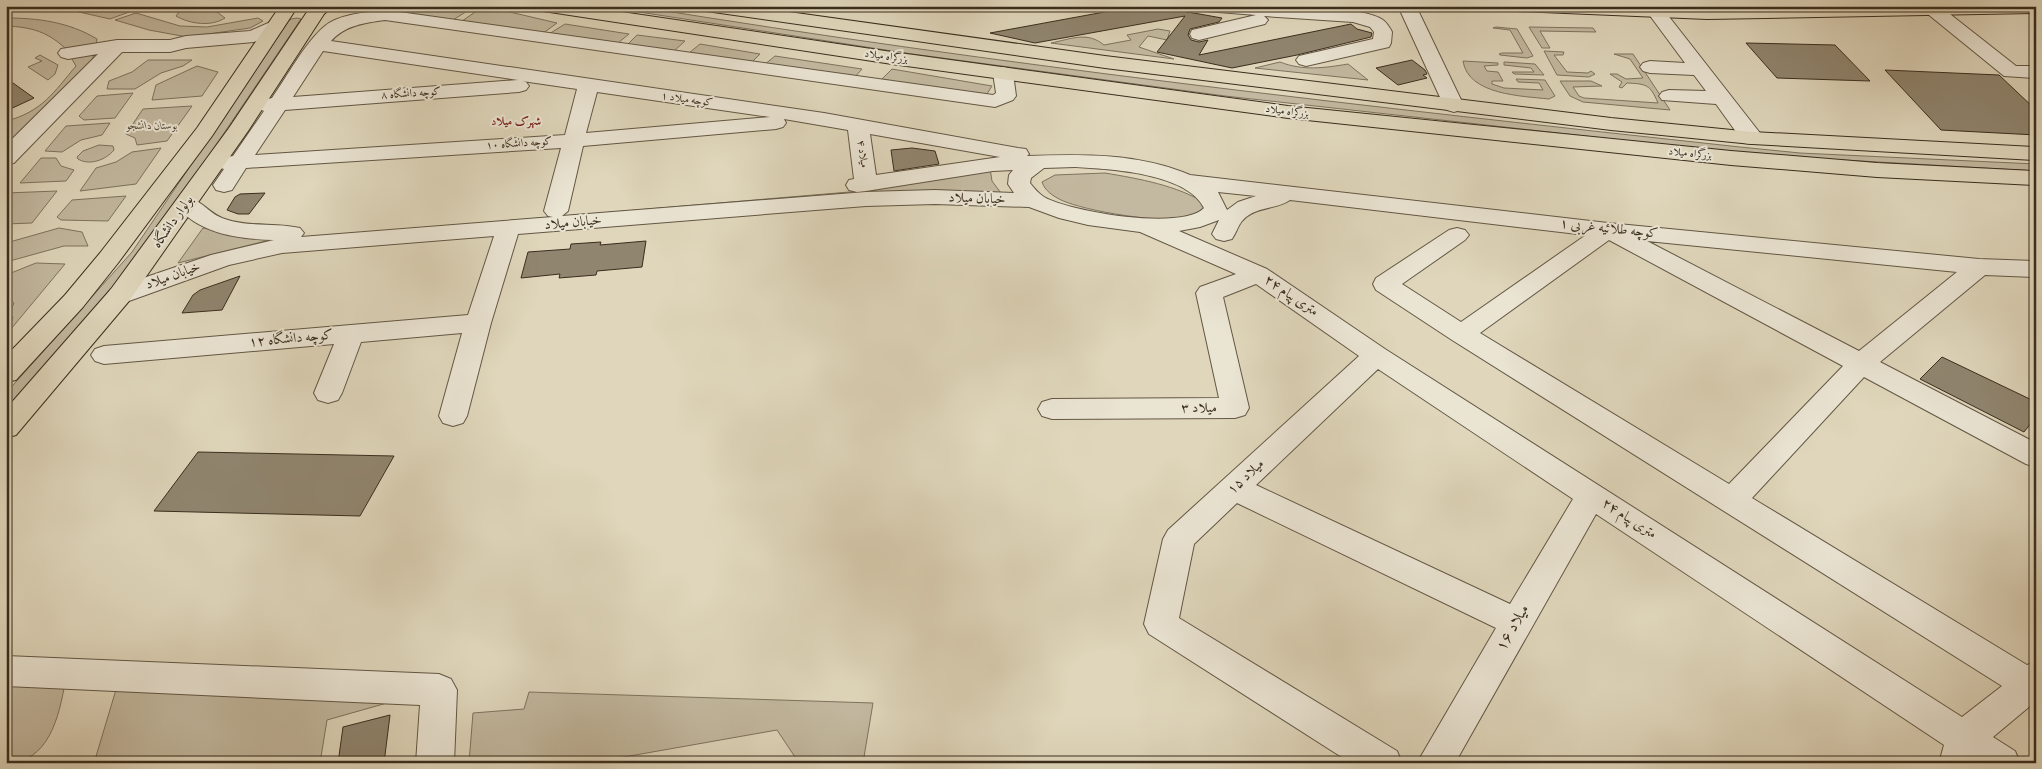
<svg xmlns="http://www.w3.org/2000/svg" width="2042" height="769" font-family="Vollkorn,Amiri,serif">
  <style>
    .green { fill: #c3b9a0; stroke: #7e735e }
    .building { fill: #90856f; stroke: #3a2d1d }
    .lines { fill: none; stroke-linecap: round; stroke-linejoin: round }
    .minor-casing { stroke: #635744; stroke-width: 2 }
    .major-casing { stroke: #3a2d1d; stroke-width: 2 }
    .highway-casing { stroke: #3a2d1d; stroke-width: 2 }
    .minor { fill: #eae4d3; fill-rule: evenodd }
    .major { fill: #dfd6bb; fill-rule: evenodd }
    .highway { fill: #dfd6bb; fill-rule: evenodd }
    .labels { text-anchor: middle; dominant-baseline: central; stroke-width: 4; stroke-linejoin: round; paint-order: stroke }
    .far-street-label { font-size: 11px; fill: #3a2d1d; stroke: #eae4d3 }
    .far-park-label { font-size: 11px; font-style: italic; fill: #554937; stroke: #eae4d3 }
    .far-neighbourhood-label { font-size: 12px; font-weight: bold; fill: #7a1f14; stroke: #eae4d3 }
    .street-label { font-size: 14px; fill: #3a2d1d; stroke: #eae4d3 }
    .near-street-label { font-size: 16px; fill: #3a2d1d; stroke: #eae4d3 }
  </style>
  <rect width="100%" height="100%" fill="#dfd6bb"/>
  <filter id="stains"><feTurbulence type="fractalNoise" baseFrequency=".004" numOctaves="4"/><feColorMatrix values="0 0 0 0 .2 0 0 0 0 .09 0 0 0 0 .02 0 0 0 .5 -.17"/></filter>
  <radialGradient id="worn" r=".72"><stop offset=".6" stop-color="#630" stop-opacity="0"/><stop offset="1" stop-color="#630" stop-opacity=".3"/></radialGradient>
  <path class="green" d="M76,6H96L129,12L110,19L70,10Z
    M353,6H475L453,20L351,7Z
    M484,6L557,23L542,34L462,21Z
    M600,6H635C1002,66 1371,107 1740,147L1800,153L2036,164V171L1756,155L1225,96L905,53Z
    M191,9L217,12L225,18C211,27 190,24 176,16L179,12Z
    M136,13L180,26L207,27L258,18L263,21L250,28L187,37L149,30L115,20Z
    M6,18C38,18 69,22 97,39L96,46L68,51C49,32 32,27 6,26Z
    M297,18L301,19L141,256L6,412V393L132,252L288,22L291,19Z
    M565,24L629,34L618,43L549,34Z
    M1496,27L1517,29L1533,56L1527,58L1500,55L1499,54L1502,53H1523L1510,30L1493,28Z
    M1529,27L1593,28L1596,32L1540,31L1550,48H1542Z
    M1158,29L1170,31L1167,40L1148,36L1139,47L1174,59L1051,43C1071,39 1087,31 1104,45L1131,40L1127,35Z
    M637,35L685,41L673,52L627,45Z
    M700,44L760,54L751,63L689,53Z
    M1544,51L1564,52L1563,55H1554L1567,72L1588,73L1591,71L1595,74L1589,77L1557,75Z
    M95,52L89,67L6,148V121C42,112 54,92 76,66L70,56Z
    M1614,54H1633L1670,110L1583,102L1570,96L1560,81H1591L1602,86L1573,87L1579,96L1584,98L1658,103C1650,84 1646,84 1627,83L1622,88L1619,87L1622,82L1610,74H1617L1626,79L1643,78L1630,59Z
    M40,55L58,65L55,74L48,80L28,67L42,61L35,58Z
    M775,56L862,69L854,78L764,65Z
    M148,60H192L183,66L161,73L135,89H107L109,81L132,72Z
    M1463,61L1498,63V65L1484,66L1487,71L1498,72L1503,81H1492V84L1504,88L1543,90L1539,83L1518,82L1516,79L1545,80L1555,96L1549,99C1522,96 1468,95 1463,61Z
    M1280,62C1303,71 1324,68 1348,64L1368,80L1255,68Z
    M1504,62L1535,64L1544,75L1514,74L1512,72H1534L1531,68L1504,65Z
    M197,66L218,72L202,96L152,100L156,85Z
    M892,69L992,86L985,97L880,81Z
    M133,93L115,118L84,120L79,116L97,96Z
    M192,106L167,141L137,145L135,138L126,134L143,109Z
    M110,123L102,135L81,140L62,152L45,151L66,126Z
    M99,145L113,146L114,150C106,160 89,166 78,159L77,157L83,151Z
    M161,148L136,184L80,191L96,168L116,162L132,152Z
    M41,158H56L61,166L74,170L66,181L20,183Z
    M990,168L992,181L1001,193L304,238L873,190Z
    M1105,173C1140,179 1176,185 1207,204L1208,208C1202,211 1197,215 1191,217C1167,225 1084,211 1061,200C1053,196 1045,191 1042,182L1055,175Z
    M57,191L32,223L6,224V193Z
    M126,196L108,221L61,220L57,217L72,200Z
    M59,228L82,232L88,246H64L6,262V243Z
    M203,228L270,240L178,263Z
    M36,263L65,264L6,335V328L10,326L13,317L9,314L14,303L6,295V275Z
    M6,682L65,683C59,716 49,763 6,763Z
    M118,683L394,701L327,720L320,763H94Z
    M529,692L873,703L863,763H799L777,730L590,763H469L473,713L524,709Z"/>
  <path class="building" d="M1137,6H1186L1187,13L1188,12L1222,18L1219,22L1190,29L1188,35L1191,40L1199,42L1208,40L1199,55L1351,24L1357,29L1372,33L1371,37L1297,55L1232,68L1157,52L1185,16L1035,43L990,33Z
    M1746,43L1835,45L1870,81L1777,78Z
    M1412,60L1425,70L1427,74L1423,75L1427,78L1398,85L1376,68Z
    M1885,70L1999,75L2036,110V135L1941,130Z
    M6,78L34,98L6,111Z
    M912,148L935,151L939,164L894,171L891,150Z
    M265,193L249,214H238L227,210L235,197L240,194Z
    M646,241L642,267L597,271L596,275L559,278L560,274L521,278L528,252L570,249L571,244L601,242L600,245Z
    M240,276L222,310L182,313L193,295L200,290Z
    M1942,357L2036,402V417L2024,432L1920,379Z
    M198,452L394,456L360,516L154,511Z
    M390,715L384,763H338L343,727Z"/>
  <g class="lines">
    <g class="minor-casing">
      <path id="minor" d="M1197,6C1230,6 1362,3 1383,20C1387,23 1390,28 1392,32L1391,43L1389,47L1306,66L1299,64L1296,60L1299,56L1373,39L1374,32L1370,27L1353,22L1264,16L1268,20L1265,24L1199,40L1192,38L1190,34L1192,30L1256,15L1206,11L1200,10Z
        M1398,6H1416L1464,106L1461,110L1454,112L1447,110L1444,106Z
        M1932,6L1941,7L2016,66H2036V78L2004,76L1929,15L1926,11Z
        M1657,8L1663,9L1760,133L1763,138L1760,143L1752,144L1744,143L1716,104L1662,100L1659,96L1662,92L1669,90L1706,91L1694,75L1650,73L1643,71L1640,67L1643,63L1650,61L1685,63L1648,13L1651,9Z
        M385,10L993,95L996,93L993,73L996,69L1003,67L1010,69L1013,73L1016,96L1013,100L995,107L385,20C365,23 345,25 331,41L824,113L1018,148L1026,149L1029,154L1027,156C1081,154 1139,153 1190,175L1608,223L1979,259L2036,261V277L1985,275L1880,362L2036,443V467L2026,464L1864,377L1752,498L2027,665L2036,662V701L1993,737L2015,751L2020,763H1939L1944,745L1596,514L1455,763H1417L1496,628L1237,503L1194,544L1179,618L1397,751L1402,763H1351L1149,634L1144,624L1163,539L1168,530L1359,356L1256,284L1223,297L1249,408L1245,415L1235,418L1052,419L1042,416L1038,409L1042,402L1052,399L1219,398L1196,293L1200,287L1236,274L1140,232L1088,225L1059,218L1029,207L935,204L866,206L518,234L491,323L467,416L463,423L453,426L443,423L439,416L462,333L361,342L342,393L338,400L328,403L318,400L314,393L334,344L104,364L95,361L91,355L95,349L104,346L468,315L494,236L282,253L229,265L129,301L120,303L111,301L107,295L111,289L211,255L274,240C239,239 196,234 175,203L178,198C197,193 205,211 222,218C248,228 275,222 300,228L304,233L301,237L553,217L548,216L544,211L561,148L246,168L232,190L224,192L216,190L213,185L224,169L220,168L217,163L220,158L233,156L264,111L259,109L256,105L259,101L272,98C286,78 306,41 325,26C339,14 368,12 385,10ZM323,51L518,80L293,97ZM522,81L577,89L565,135L255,155L285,110L519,92L526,90L529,86L526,82ZM597,92L770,117L586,133ZM784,119L848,130L854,179L849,180L846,185L849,190L857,192L866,191L993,171L1013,170L1009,175L1008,184L1014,193L935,190L866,192L562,216L568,211L583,146L776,129L783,127L786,123ZM870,134L1000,157L876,175ZM1075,167C1110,169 1187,173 1204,208C1182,231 1071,212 1044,197C1038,193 1034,188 1030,183L1031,178L1044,168ZM1218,192L1256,196L1238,202L1227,210ZM1290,200L1586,235L1461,322L1402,284L1465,240L1469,235L1465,230L1457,228L1449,230L1376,278L1373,284L1376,290L1452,340L2002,686L1962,717L1385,349L1267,269L1179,231L1200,227L1219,220L1212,234L1216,239L1224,241L1232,239C1236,233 1238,226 1242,221C1255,206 1276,210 1290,200ZM1609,240L1843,366L1729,484L1480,333ZM1647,241L1957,272L1859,351ZM1378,369L1573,499L1510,604L1256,485Z
        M275,20L282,22L284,26L282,30L254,42L186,48L170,52H122L14,163L6,164V145L98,54L68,59L61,57L58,53L61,49L117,40H170L186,36L250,31Z
        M6,656L439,674L451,679L457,690L454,763H416L420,705L6,686Z"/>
    </g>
    <g class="major-casing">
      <path id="major" d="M275,6H293L294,12L212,136L118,263L83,307L16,380L6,382V356L65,295L100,253L197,128L276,12Z
        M311,6H333L324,14L248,131L129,301L16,435L6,438V409L111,289L229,128Z
        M1508,6H1652L1707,9L2036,6V13L1707,19L1517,11L1511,10Z"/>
    </g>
    <g class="highway-casing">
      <path id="highway" d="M534,6H581L892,52L1288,106L1731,151L1877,163L2036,171V185L1877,177L1731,165L1288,118L892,64L543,11L537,10Z
        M697,6H746L1105,56L1611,118L1752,132L2036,147V160L1752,144L1611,130L1105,68L706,11L700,10Z"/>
    </g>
    <use href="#minor" class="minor"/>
    <use href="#major" class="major"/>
    <use href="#highway" class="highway"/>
  </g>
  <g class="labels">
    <g class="far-street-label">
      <text transform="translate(886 57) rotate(8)">بزرگراه میلاد</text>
      <text transform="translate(411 94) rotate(-4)">کوچه دانشگاه ۸</text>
      <text transform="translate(687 100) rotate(8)">کوچه میلاد ۱</text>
      <text transform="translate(1287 112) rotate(7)">بزرگراه میلاد</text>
      <text transform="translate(519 144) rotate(-4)">کوچه دانشگاه ۱۰</text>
      <text transform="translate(862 154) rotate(82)">میلاد ۴</text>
      <text transform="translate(1690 154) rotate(6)">بزرگراه میلاد</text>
    </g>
    <g class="far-park-label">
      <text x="152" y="126">بوستان دانشجو</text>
    </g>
    <g class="far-neighbourhood-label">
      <text x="516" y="122">شهرک میلاد</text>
    </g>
    <g class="street-label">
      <text transform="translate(977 199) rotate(2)">خیابان میلاد</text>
      <text transform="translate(173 222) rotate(-55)">بولوار دانشگاه</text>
      <text transform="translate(573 223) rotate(-5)">خیابان میلاد</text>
      <text transform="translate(1609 229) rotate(6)">کوچه طلائیه غربی ۱</text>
      <text transform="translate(173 276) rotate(-20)">خیابان میلاد</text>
      <text transform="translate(1291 296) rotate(34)">۲۴ متری پیام</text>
      <text transform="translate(291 339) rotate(-5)">کوچه دانشگاه ۱۲</text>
      <text x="1199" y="408">میلاد ۳</text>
      <text transform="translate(1246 477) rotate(-43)">میلاد ۱۵</text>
      <text transform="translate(1629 519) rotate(33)">۲۴ متری پیام</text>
    </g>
    <g class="near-street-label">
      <text transform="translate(1513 628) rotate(-60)">میلاد ۱۶</text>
    </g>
  </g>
  <rect width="2042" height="769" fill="none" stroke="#dfd6bb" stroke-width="25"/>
  <rect x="8" y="8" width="2027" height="754" fill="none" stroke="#3a2d1d" stroke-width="2.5"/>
  <rect x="12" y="12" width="2017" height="744" fill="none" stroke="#3a2d1d"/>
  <rect width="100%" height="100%" filter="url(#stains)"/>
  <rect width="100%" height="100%" fill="url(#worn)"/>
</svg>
